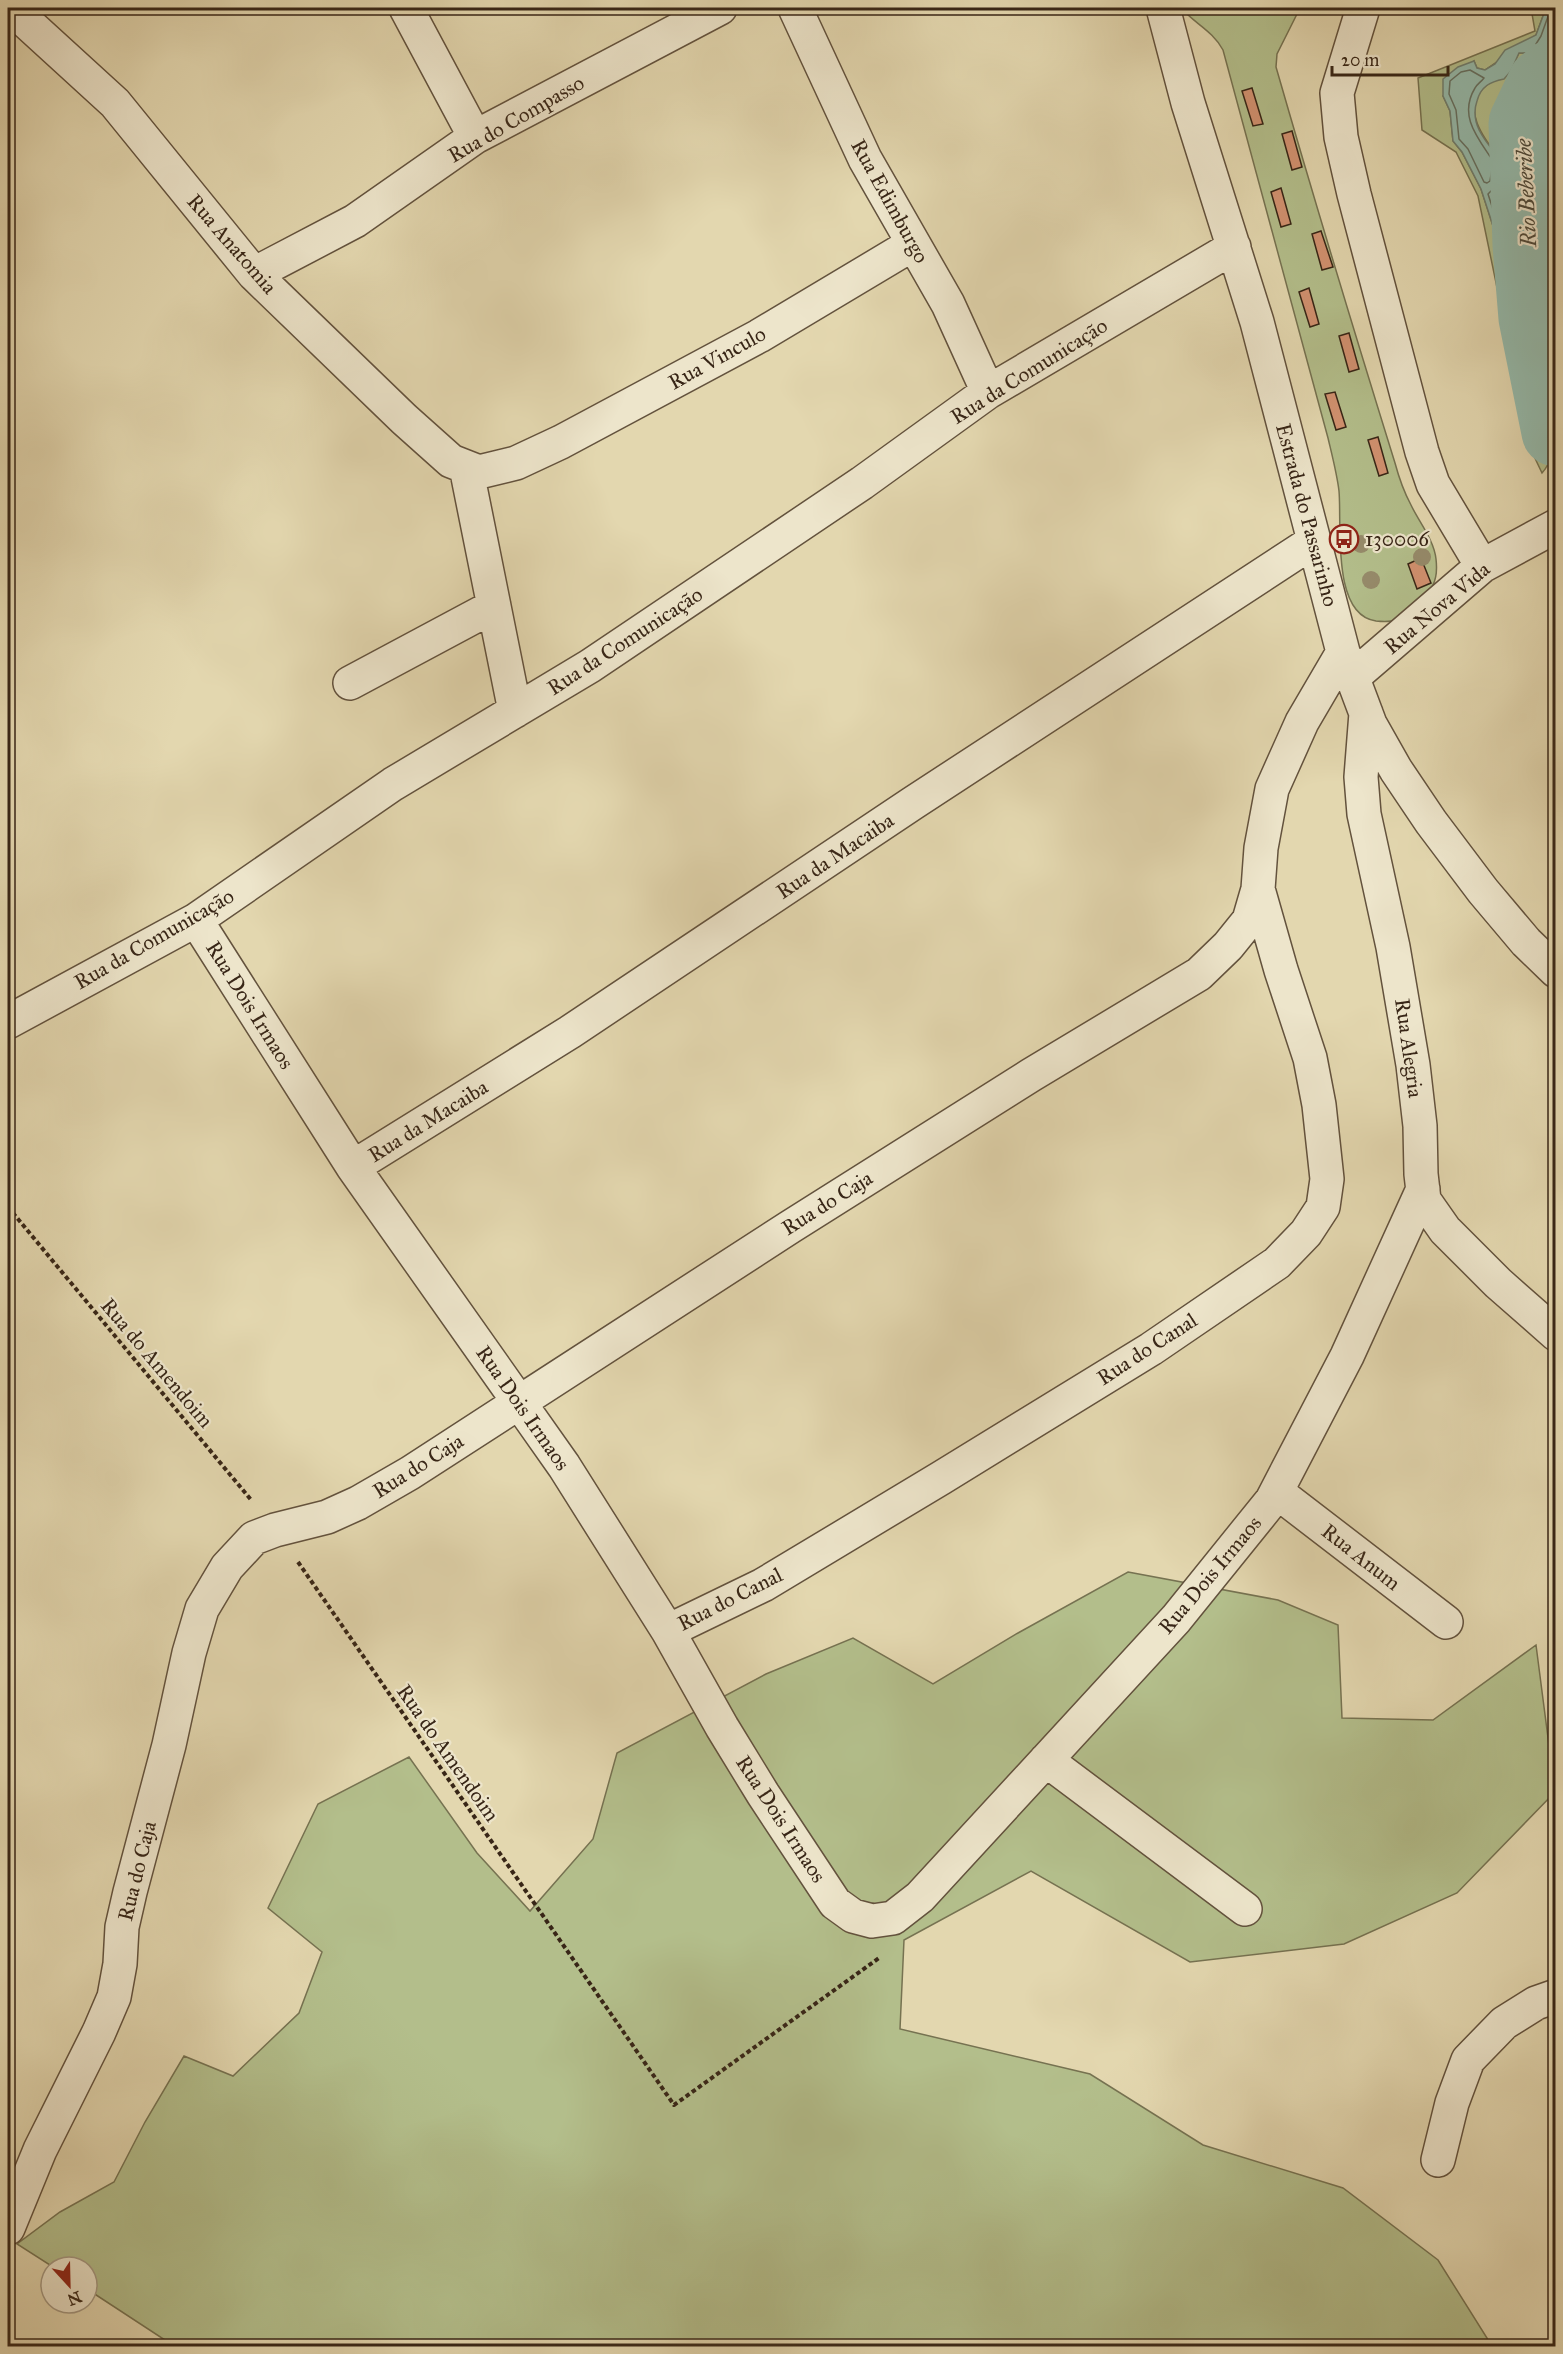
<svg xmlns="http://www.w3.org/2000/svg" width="1563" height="2354" font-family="'IM FELL Great Primer',serif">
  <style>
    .green { fill: #b3be8b; stroke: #767251; stroke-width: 1.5 }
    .water { fill: #95baab; stroke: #707f70; stroke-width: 1.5 }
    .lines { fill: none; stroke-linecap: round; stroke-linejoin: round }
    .shore { stroke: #667061; stroke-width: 1.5 }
    .river { stroke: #95baab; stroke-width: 69 }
    .building { fill: #d29271; stroke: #382617; stroke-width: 1.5 }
    .minor-casing { stroke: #63523d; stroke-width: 36 }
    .path { stroke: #382617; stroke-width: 4; stroke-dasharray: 4.5 3; stroke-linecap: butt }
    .minor { stroke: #ede5cb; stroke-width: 33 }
    .tree { fill: #968b6b }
    .labels { text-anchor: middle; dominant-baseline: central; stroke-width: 4.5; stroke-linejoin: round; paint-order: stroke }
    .street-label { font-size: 21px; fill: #382617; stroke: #ede5cb }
    .poi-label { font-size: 21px; fill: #382617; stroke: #ede5cb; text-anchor: start }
    .water-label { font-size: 22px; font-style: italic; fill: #4f4b3c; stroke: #ede5cb }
  </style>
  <rect width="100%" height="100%" fill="#e3d7af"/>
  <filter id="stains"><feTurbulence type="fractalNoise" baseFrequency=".00333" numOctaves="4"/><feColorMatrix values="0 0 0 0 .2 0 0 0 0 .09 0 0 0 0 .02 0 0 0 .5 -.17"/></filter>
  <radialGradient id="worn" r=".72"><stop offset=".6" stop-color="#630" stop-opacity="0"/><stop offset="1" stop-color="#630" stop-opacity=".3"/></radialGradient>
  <path class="green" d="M1181,8H1300L1277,54L1276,67C1314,199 1354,331 1395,463C1399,478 1404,492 1411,505C1419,522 1434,540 1436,559C1439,585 1430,591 1412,608C1399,620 1395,623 1376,621C1331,615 1342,524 1339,491C1337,474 1332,455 1328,438L1223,50C1213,31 1194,23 1181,8Z
    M1531,8H1546L1536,35L1485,70L1477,68L1474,61L1443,96L1450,111L1453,141L1462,152L1481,189L1495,232L1502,283L1513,310L1515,338L1541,401L1540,418L1536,426C1546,441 1557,457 1542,473L1524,435L1529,419L1525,396L1514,367L1505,326L1478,196L1456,152L1422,130L1418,78L1535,31Z
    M1555,38V94L1551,98L1556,111V335L1549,354L1537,317L1513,285L1514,274L1520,268L1536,267L1544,248L1518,202L1496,186L1495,176L1500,159C1484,139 1459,107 1487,85C1493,80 1507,76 1511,70C1514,65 1515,58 1519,53H1535L1553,45Z
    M1128,1572L1278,1600L1338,1625L1342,1718L1433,1720L1536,1645L1555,1792L1457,1893L1344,1944L1190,1962L1031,1871L904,1940L900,2029L1090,2074L1203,2145L1343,2188L1438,2260L1492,2346H174L87,2289V2267H53L17,2244L60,2212L114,2182L145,2122L184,2056L233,2076L299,2013L322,1952L268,1908L318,1804L409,1757L477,1853L530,1911L593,1839L617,1753L766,1674L853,1638L933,1684L1018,1633Z"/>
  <path class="water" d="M1546,8H1555C1556,45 1561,52 1519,53L1511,71L1504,79C1490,82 1481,86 1477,101C1469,124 1486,142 1500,159L1495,176L1496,186L1518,202L1544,248L1543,263L1536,267L1520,268L1514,274L1513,285C1519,297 1532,305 1538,318C1560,366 1556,420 1555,471L1548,466C1552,449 1545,439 1536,426L1540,418L1541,401L1515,338L1513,310L1502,283L1495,232L1481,189L1462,152L1453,141L1450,111L1443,96V79L1458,67L1474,61L1477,68L1485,70L1495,64L1505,50L1536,35Z"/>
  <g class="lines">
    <path class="shore" d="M1551,8L1541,36L1536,44L1543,46L1551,40L1556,39
      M1470,70L1484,78C1481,82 1477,84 1475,88C1458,116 1478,138 1493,161L1490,181L1487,183L1484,182L1468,149L1459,139L1456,110L1449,94L1450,81L1461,72Z
      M1491,191C1509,199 1543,239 1536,260L1518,262L1510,269L1506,268L1500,231L1488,194Z
      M1505,211L1508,213L1530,250L1529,254H1512L1508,229L1503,215Z
      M1556,376L1547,372C1542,350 1538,328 1524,309L1521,308C1506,347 1560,385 1544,426L1551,438L1556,451"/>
    <path class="river" d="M1556,72L1542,83L1523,123L1527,245L1533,318L1556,432"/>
  </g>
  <path class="building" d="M1252,88L1263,124L1253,126L1242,91Z
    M1292,131L1302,167L1292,170L1282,134Z
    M1281,188L1291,224L1281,227L1271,192Z
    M1321,231L1333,267L1322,270L1312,234Z
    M1309,288L1319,324L1310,327L1299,292Z
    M1349,333L1359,369L1349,372L1339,336Z
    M1335,392L1346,427L1336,430L1325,394Z
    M1378,437L1388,473L1379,476L1368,440Z
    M1421,558L1431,583L1417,589L1408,564Z"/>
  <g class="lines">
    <g class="minor-casing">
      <path id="minor" d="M11,8L115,103L254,274L404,419L451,461L479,472L516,463L561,442L759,336L913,244
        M406,8L475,137
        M795,8L865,159L948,304L988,392
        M1163,8L1188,103L1257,322L1343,652L1370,724L1396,770L1431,822L1483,891L1526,942L1556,971
        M1363,8L1337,93L1341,137L1354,194L1422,452L1433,484L1482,566
        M254,274L355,221L475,137L720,8
        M466,467L515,711
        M1353,677L1482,566L1556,526
        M350,683L494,606
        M1366,713L1361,777L1364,814L1393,947L1413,1065L1420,1126L1421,1174L1424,1200L1445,1230L1498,1283L1556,1334
        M196,920L353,1167L564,1466L668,1631L722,1727L763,1794L835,1903L853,1916L872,1921L893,1918L920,1897L1176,1619L1272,1500L1347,1356L1423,1189
        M8,1022L196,920L393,784L590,666L862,483L988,392L1234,247
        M353,1167L570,1032L913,803L1314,541
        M1277,1492L1446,1622
        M668,1631L763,1585L941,1478L1151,1349L1277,1263L1306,1233L1323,1207L1327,1179L1319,1105L1310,1058L1281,970L1258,889
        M1046,1760L1245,1909
        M1438,2160L1452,2103L1468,2060L1504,2023L1536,2003L1556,1996
        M8,2228L40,2150L99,2032L114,1997L120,1964L122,1927L130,1892L169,1745L189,1653L202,1609L227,1567L254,1538L275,1530L327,1517L358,1503L410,1473L790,1227L1031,1075L1199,974L1228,946L1249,920L1258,889L1261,848L1272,789L1302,722L1343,652"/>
    </g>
    <path class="path" d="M8,1207L252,1501
      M298,1562L674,2105L879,1958"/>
    <use href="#minor" class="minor"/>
  </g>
  <g class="tree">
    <circle cx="1361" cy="544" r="9"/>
    <circle cx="1422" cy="557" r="9"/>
    <circle cx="1371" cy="580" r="9"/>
  </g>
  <defs>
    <g id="bus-ring" transform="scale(1.5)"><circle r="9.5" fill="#ede5cb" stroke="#8f2418" stroke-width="1.5"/><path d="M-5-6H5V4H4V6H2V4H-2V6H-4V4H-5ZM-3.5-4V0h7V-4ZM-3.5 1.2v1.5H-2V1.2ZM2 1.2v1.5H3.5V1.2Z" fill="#8f2418"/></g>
  </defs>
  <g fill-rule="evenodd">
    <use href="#bus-ring" x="1344" y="539"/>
  </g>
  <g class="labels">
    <g class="street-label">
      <text transform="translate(516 119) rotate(-30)">Rua do Compasso</text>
      <text transform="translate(890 201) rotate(61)">Rua Edimburgo</text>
      <text transform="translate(232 244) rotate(49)">Rua Anatomia</text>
      <text transform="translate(717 358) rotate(-29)">Rua Vinculo</text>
      <text transform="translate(1029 371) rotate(-32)">Rua da Comunicação</text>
      <text transform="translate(1307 515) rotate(75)">Estrada do Passarinho</text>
      <text transform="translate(1437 608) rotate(-40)">Rua Nova Vida</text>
      <text transform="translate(625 641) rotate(-33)">Rua da Comunicação</text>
      <text transform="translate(835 856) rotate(-34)">Rua da Macaiba</text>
      <text transform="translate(154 939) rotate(-30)">Rua da Comunicação</text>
      <text transform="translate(250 1005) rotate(58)">Rua Dois Irmaos</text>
      <text transform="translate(1409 1048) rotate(82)">Rua Alegria</text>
      <text transform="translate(428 1121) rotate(-32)">Rua da Macaiba</text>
      <text transform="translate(827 1203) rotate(-32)">Rua do Caja</text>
      <text transform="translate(1147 1349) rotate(-33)">Rua do Canal</text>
      <text transform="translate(157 1363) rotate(50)">Rua do Amendoim</text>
      <text transform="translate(523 1408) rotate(55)">Rua Dois Irmaos</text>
      <text transform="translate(418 1466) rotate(-32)">Rua do Caja</text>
      <text transform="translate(1361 1557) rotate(38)">Rua Anum</text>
      <text transform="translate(1210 1575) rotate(-50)">Rua Dois Irmaos</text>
      <text transform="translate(730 1599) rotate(-27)">Rua do Canal</text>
      <text transform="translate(448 1753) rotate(55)">Rua do Amendoim</text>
      <text transform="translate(781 1819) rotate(57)">Rua Dois Irmaos</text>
      <text transform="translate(137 1871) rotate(-76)">Rua do Caja</text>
    </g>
    <g class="poi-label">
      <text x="1365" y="539">130006</text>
    </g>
    <g class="water-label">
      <text transform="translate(1526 193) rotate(-93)">Rio Beberibe</text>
    </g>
  </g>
  <rect width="1563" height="2354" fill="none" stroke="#e3d7af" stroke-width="30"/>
  <rect x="9" y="9" width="1545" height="2336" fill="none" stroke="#382617" stroke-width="3"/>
  <rect x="15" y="15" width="1533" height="2324" fill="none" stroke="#382617" stroke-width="1.5"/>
  <g transform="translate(69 2285) rotate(158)"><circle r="28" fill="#ede5cb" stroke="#a59983" stroke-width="1.5"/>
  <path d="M0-4.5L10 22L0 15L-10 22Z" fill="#8f2418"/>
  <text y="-9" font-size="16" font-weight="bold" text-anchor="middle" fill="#382617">N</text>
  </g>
  <path d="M1332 66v9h116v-9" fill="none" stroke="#382617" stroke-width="3"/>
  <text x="1341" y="66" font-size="18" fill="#382617" stroke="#ede5cb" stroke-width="4.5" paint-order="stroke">20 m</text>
  <rect width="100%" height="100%" filter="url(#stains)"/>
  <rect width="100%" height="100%" fill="url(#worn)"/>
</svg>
